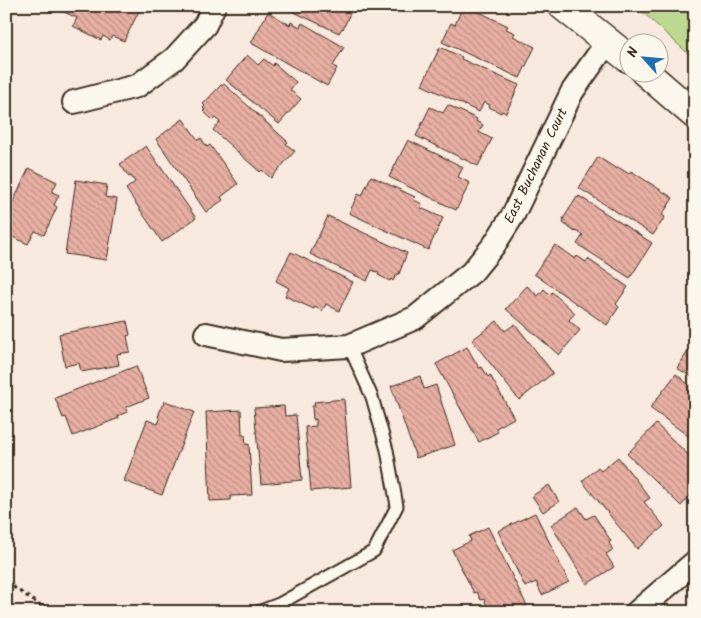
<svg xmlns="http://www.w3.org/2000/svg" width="701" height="618" font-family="Kalam,sans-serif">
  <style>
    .grass { fill: #bdd991; stroke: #7c8258 }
    .building { fill: url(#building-back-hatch); stroke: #3b2a1e }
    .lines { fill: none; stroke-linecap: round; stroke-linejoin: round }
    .service-casing { stroke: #3b2a1e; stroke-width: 15 }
    .minor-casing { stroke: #3b2a1e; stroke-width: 26 }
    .tertiary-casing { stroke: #3b2a1e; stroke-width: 31 }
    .path { stroke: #3b2a1e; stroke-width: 3; stroke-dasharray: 4 4; stroke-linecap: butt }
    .service { stroke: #fbf7ec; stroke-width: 11 }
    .minor { stroke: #fbf7ec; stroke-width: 22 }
    .tertiary { stroke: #fbf7ec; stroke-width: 28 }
    .labels { text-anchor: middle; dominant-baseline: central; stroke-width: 4.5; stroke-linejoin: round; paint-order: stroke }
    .street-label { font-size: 14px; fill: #3b2a1e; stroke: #fbf7ec }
  </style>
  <defs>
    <pattern id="building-back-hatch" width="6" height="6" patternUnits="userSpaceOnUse" patternTransform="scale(1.25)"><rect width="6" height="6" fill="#e9afa3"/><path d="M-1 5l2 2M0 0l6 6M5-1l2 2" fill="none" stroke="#be8f84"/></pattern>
  </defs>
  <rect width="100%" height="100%" fill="#f7e9dd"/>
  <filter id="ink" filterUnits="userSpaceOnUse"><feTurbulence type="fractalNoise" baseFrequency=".02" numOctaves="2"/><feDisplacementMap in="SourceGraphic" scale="10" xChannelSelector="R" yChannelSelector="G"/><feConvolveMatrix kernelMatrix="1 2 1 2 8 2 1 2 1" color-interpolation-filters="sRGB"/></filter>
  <g filter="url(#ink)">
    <path class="grass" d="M636,6H695V60Z"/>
    <path class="building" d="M64,6H128L139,11L124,41L112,36L110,40L103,36L101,40L73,26L77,18L62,11Z
      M281,6H352L350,10L351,11L343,29L342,28L339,33Z
      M463,6H467L508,26L506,29L515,33L513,36L535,47L520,78L442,42L451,23L455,25Z
      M268,12L290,25L291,22L300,27L302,23L344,47L333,66L337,68L327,86L251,43Z
      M440,47L462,57L461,59L519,85L506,113L502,111L501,113L489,107L490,105L484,102L479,112L422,85Z
      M247,55L258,65L264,59L273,66L274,63L296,82L290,90L301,99L279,124L226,80Z
      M224,84L288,142L286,144L295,151L271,178L262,170L260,172L213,130L220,122L215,118L213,120L203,111L205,110L203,108L205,106L203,104L221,85Z
      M448,105L477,119L476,121L483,125L479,132L492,139L478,166L416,136L430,107L443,113Z
      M183,119L198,140L201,138L207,147L210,145L238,184L221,197L223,200L206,212L156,139Z
      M408,140L463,167L458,177L470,183L456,210L389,177Z
      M146,146L196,218L162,242L126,189L135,182L131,176L129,177L120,164Z
      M598,157L617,169L618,167L629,174L631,171L673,198L662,215L665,217L653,235L579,188Z
      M29,168L57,182L52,192L59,195L54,205L57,207L44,235L35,231L28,244L6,234V217Z
      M371,176L415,197L414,200L422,204L421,208L443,218L428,250L349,213L358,194L362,196Z
      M76,180L107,185L105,197L117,199L107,260L65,254Z
      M579,196L652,243L630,278L577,244L583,235L576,231L575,232L563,223L564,220L563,219L577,197L578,198Z
      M328,216L407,253L399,274H397L393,281L391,279L390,281L378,275L379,273L372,270L367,281L310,254Z
      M555,245L575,259L577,256L586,262L588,259L628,287L616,304L619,307L607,325L534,274Z
      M291,252L353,282L339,311L326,304L322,311L315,307L314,309L285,296L289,288L276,281Z
      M527,286L538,296L544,289L550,295L552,292L575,313L569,320L580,330L559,355L506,309Z
      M127,321L130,335L127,336L130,352L117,354L119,365L81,372L79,363L65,366L59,334Z
      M497,321L505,331L515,324L553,373L519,400L472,340Z
      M467,347L479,368L482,367L488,377L490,375L514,418L496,428L498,432L479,442L436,364Z
      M695,349V379L677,368L689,350L692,352Z
      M136,366L149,398L126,407L127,412L118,416L119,418L73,436L66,417L63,418L55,398Z
      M676,374L695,390V441L650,408Z
      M420,376L424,389L436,385L455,445L416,458L391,386Z
      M344,399L351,487L311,491L305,427L316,426V419L313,420L312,406H315L314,402Z
      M165,401L194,412L162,495L124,481L147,420L158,424L160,419L158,417L162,405H164Z
      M284,406L285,416L296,415L302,480L261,484L254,408Z
      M241,410L242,435H245L246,445L249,444L252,495L231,496V500L210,501L206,412Z
      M656,424L695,461V472L692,476L695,478V491L681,506L627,454Z
      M618,457L650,498L644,502L664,526L637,549L582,481L598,467L601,471Z
      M549,485L559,502L543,512L532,496Z
      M578,507L586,519L594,515L611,541L609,543L613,550L606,554L614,567L587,584L551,525Z
      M535,513L569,582L542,595L536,582L525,587L498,531Z
      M488,527L527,606L515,612H490L484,599L481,600L477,592L474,593L452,550L471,541L469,536Z"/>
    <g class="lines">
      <g class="service-casing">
        <path id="service" d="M258,612L279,604L374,551L397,506L387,450L372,397L349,346"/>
      </g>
      <g class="minor-casing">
        <path id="minor" d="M74,102L137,86L174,59L205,25L214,6
          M206,334L281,350L349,346L415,318L472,272L494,245L513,215L572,92L608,41
          M637,612L695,562"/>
      </g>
      <g class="tertiary-casing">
        <path id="tertiary" d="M563,6L628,58
          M645,72L695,115"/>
      </g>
      <path class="path" d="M6,582L50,612"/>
      <use href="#service" class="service"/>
      <use href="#minor" class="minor"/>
      <use href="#tertiary" class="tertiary"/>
    </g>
  </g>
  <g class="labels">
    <g class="street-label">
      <text transform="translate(536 166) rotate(-64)">East Buchanan Court</text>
    </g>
  </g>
  <rect width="701" height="618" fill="none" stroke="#fbf7ec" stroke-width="25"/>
  <rect x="12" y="12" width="676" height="593" fill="none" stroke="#3b2a1e" stroke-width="2" filter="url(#ink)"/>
  <g transform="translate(644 58) rotate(297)"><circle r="24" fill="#fbf7ec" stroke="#aea59a"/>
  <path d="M0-4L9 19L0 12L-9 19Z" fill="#1f6fb2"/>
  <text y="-8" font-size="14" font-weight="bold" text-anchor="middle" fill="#3b2a1e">N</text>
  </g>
</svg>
